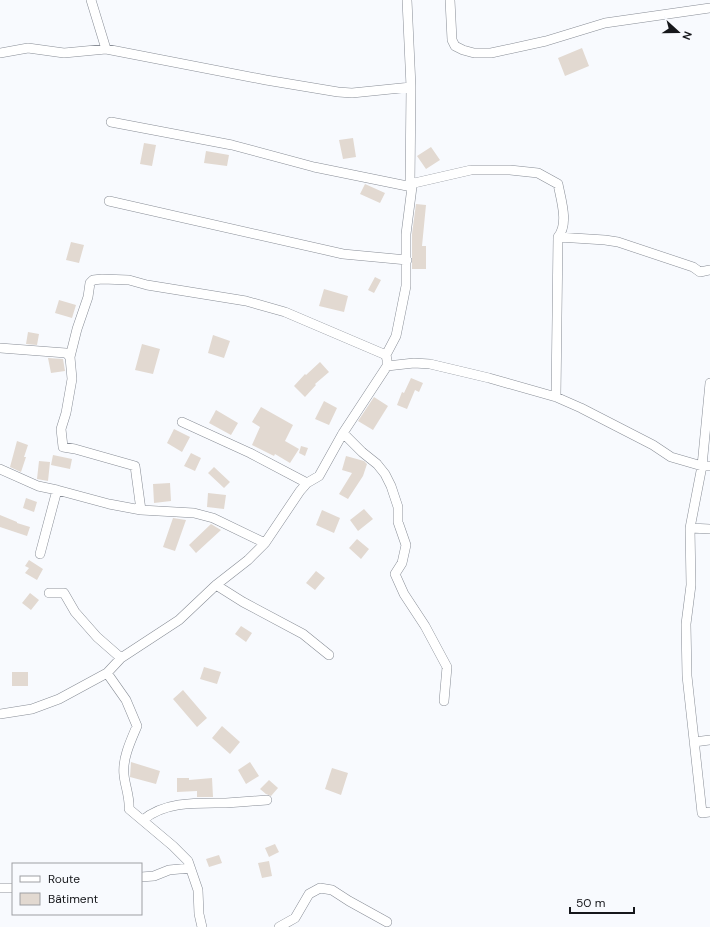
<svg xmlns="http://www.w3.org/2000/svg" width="710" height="927" font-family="'DM Sans',sans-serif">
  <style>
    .building { fill: #e2d9d1 }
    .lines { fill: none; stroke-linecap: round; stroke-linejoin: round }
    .minor-casing { stroke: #888d96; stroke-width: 10 }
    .minor { stroke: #fff; stroke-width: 9 }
  </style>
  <rect width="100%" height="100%" fill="#f8fafe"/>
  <path class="building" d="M582,48L589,66L565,76L558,58Z
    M353,138L356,157L343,159L339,140Z
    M144,143L156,145L152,166L140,164Z
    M431,147L440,160L426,169L417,156Z
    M206,151L229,155L227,166L204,163Z
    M365,184L385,193L380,203L360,194Z
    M416,204L426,205L422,246H426V269H412V234Z
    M71,242L84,245L79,263L66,260Z
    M375,277L381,280L374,293L368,290Z
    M324,289L348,296L344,312L319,306Z
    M59,300L76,305L72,318L55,313Z
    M28,332L39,334L37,345L26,344Z
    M213,335L230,341L224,358L208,353Z
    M142,344L160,349L153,374L135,370Z
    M48,358L63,359L65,371L51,373Z
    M320,362L329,372L315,384L316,385L305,397L294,386L305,374L306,375Z
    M411,378L423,383L419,392L415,390L407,409L397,405L402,392L404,393Z
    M374,397L388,406L373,430L358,421Z
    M324,401L337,408L329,425L315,419Z
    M261,407L293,425L285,441L299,449L290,463L275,454L274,456L252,445L260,427L252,422Z
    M216,410L238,423L231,435L209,423Z
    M174,429L190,437L182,452L167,443Z
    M17,441L28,445L24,457H26L21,472L10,467Z
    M301,446L308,448L305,456L299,453Z
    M191,453L201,458L195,471L184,466Z
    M53,455L72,459L70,469L51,465Z
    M346,456L364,461L367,464L363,476L348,499L339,494L352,473L342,470Z
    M39,461L50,462L48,481L37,479Z
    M214,467L230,482L224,488L208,473Z
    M170,483L171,501L154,503L153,484Z
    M208,493L226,495L224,509L207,507Z
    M26,498L37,502L34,512L23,508Z
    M364,509L373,519L358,531L350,520Z
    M322,510L340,518L334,533L316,525Z
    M0,515L17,522V523L30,527L27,536L0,527Z
    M173,518L186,520L175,551L163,547Z
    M211,524L221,530L196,553L189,545Z
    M357,539L369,549L361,559L349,548Z
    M29,560L43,569L37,580L25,573L29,568L25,566Z
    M316,571L325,578L315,590L306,583Z
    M30,593L39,600L31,610L22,603Z
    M241,626L252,633L246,642L235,634Z
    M204,667L221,672L217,684L200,679Z
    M12,672H28V686H12Z
    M183,690L207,718L197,727L173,699Z
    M222,726L240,742L230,754L212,738Z
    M131,762L160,771L156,784L130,777Z
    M250,762L259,776L246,784L238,770Z
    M332,768L348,773L341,795L325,789Z
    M177,778H189V780L212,778L213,797H197V791L177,792Z
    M269,780L278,788L271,796L266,794L260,789Z
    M275,844L279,852L269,857L265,848Z
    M219,855L222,863L209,867L206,859Z
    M269,861L272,876L262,878L258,863Z"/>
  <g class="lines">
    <g class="minor-casing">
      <path id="minor" d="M91,0L106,49
        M450,0L452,40L455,46L463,50L474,53H491L546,41L605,23L710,8
        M0,53L28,48L64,53L106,49L266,80L338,92L352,93L411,87
        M111,122L232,145L314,167L412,187
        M410,184L471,170H510L538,173L558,184C561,200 569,224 558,237L605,240L618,242L693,267L700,272L710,270
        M109,201L343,254L407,260
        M0,348L66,353L70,357L77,329L88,297L90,283L93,280L102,279L129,280L147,285L246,301L285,312L386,355
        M70,357L72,379L66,413L61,429L63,447L75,449L135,466L141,510
        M387,366L414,363L430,364L489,378L556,397L581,408L653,445L671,457L702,466H710
        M710,383L702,466L690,528L691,585L686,624L687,676L702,813L710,812
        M556,397L558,237
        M182,422L250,453L307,483
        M343,433L362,452L377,464L385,474L391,486L398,507V522L406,545L402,563L395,574L404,594L425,626L447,667L444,701
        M0,469L38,486L57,490L109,504L141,510L194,513L213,518L265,543
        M690,528L710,529
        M40,554L57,490
        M216,585L243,602L303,634L329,655
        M49,593H64L75,612L97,637L121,658
        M107,673L126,700L137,726C131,740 122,759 124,775C125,786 130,797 129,809L173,846L188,861L198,890L199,914L202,927
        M0,714L32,709L59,699L107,673L121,658L179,620L216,585L248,560L265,543L300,491L307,483L319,476L343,433L387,366V360L386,355L396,336L406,286V234L412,187L410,184L411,87L407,0
        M694,742L710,740
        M143,820C165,801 198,803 226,803C240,802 253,801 267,800
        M141,877L154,876L169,870L190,868
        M0,888H13
        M279,927L295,918L309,894L320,888L332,890L349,901L387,922"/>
    </g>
    <use href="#minor" class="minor"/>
  </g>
  <rect x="12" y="863" width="130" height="52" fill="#f8fafe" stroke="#9e9fa3"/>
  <rect x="20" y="876" width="20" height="6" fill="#ffffff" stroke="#9e9fa3"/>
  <text x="48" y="883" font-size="12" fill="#16171b">Route</text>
  <rect x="20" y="893" width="20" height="12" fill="#e2d9d1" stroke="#9e9fa3"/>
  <text x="48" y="903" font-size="12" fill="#16171b">Bâtiment</text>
  <g transform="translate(678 32) rotate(111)" stroke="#f8fafe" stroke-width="3" paint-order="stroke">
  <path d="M0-3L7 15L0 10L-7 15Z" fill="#16171b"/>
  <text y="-6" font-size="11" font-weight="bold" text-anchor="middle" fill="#16171b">N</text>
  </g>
  <path d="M570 907v6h64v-6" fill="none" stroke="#16171b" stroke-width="2"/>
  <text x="576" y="907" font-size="12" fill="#16171b" stroke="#f8fafe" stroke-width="3" paint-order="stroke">50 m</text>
</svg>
